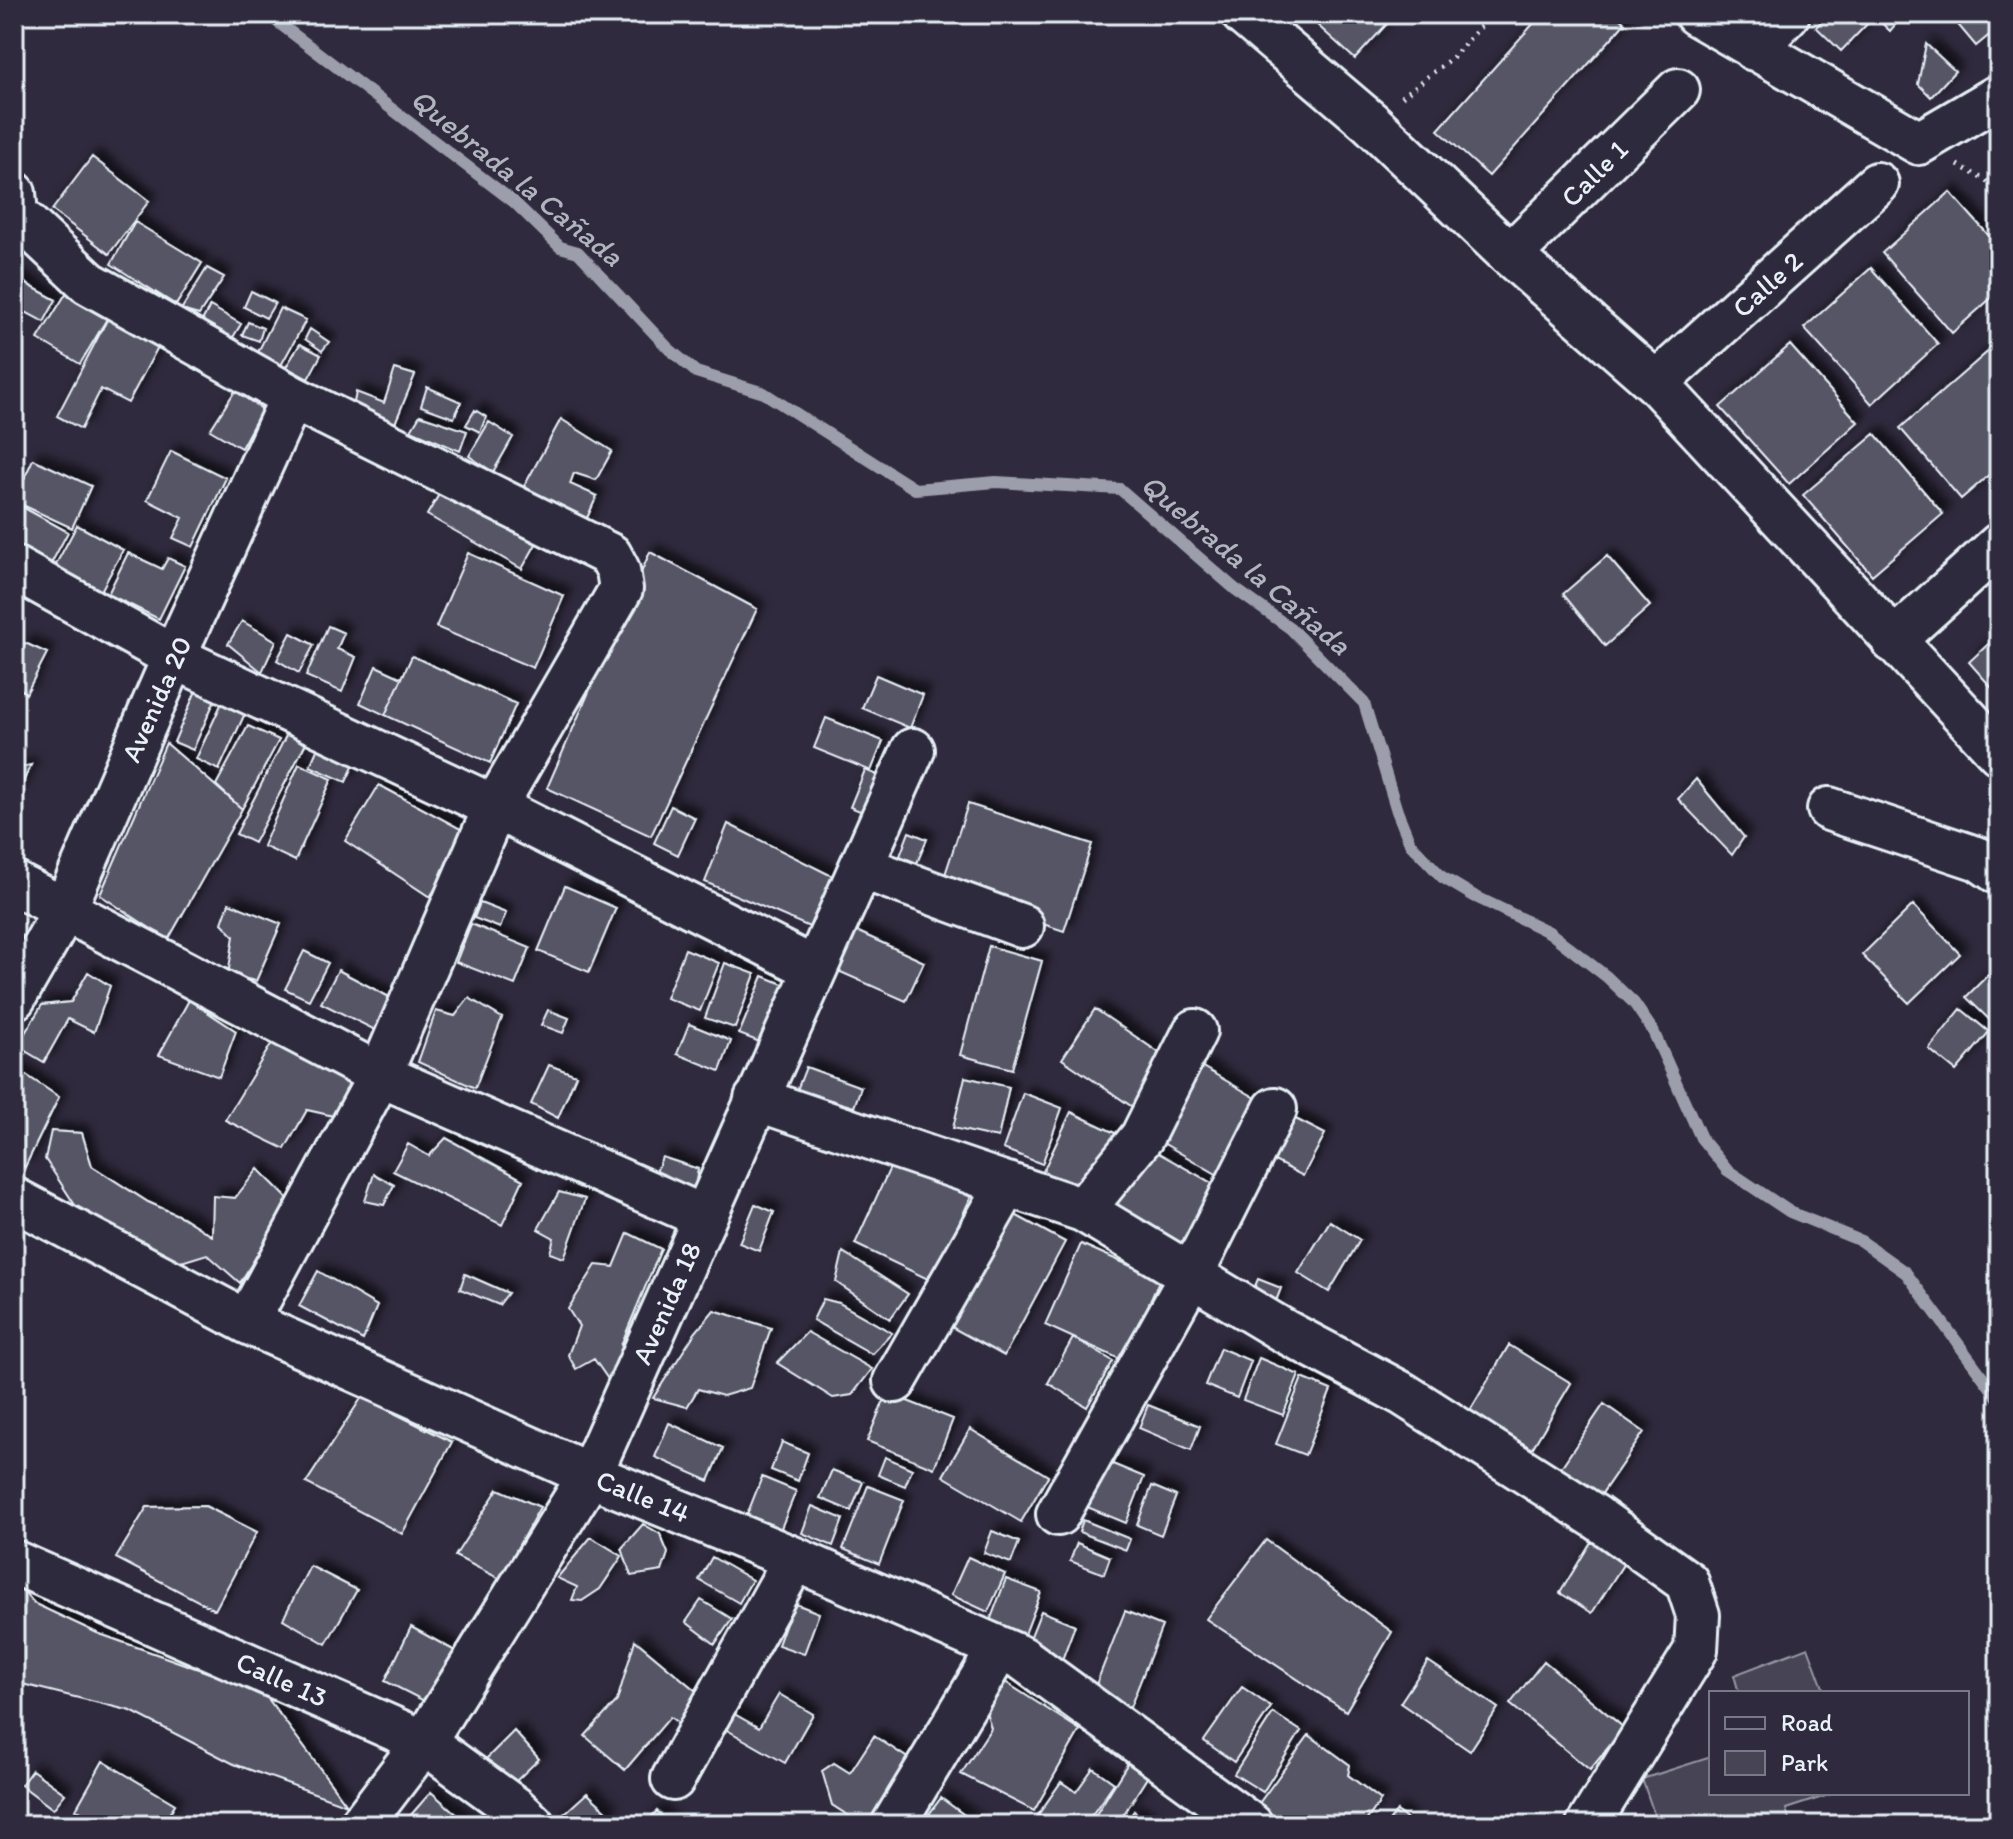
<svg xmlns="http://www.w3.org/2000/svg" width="2013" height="1839" font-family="Itim,sans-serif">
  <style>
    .green { fill: #464455; stroke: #979aa6; stroke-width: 2 }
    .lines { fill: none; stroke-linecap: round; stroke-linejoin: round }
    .stream { stroke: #9c9fab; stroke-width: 12 }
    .building { fill: #575565; stroke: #e8f1f8; stroke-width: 2; filter: url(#shadow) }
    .minor-casing { stroke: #e8f1f8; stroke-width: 48 }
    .path { stroke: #e8f1f8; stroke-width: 5; stroke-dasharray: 2 6; stroke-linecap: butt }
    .minor { stroke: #2f2a3d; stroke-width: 42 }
    .labels { text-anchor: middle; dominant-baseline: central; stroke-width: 6; stroke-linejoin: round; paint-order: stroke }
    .street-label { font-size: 28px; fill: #e8f1f8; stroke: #2f2a3d }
    .water-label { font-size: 30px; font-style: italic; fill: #afb4be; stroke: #2f2a3d }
  </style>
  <defs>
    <filter id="shadow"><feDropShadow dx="7" dy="-7" stdDeviation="4" flood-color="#0009"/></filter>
  </defs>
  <rect width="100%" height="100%" fill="#2f2a3d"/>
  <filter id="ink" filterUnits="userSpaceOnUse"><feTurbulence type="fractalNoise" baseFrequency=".0125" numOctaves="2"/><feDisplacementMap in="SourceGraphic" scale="16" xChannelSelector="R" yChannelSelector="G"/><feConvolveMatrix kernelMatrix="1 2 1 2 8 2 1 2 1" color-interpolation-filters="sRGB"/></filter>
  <g filter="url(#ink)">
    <path class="green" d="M1808,1647L1825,1693H1739L1734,1675Z
      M1711,1757V1793H1835L1786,1809L1791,1825H1658L1642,1779Z"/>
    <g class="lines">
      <path class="stream" d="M267,14L514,202L560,247L578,252L668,348L696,372L764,393L915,489L996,482L1120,489L1235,589L1290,628L1364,703L1397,811L1410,843L1442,877L1474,896L1549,932L1607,977L1634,1003L1653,1031L1701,1138L1727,1170L1790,1212L1861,1241L1906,1273L1999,1399"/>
    </g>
    <path class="building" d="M1305,14H1396L1355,59Z
      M1542,14H1614L1625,23L1489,176L1438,130Z
      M1828,14H1863L1870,21L1841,51L1816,27Z
      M1872,14H1904L1890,31Z
      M1949,14H1999V27L1976,46Z
      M1926,44L1955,71L1931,97L1918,84Z
      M92,157L149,201L109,254L52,210Z
      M1950,192L1999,247V291L1952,333L1882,253Z
      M135,222L202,263L176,305L111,264Z
      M207,268L224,277L199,315L181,310Z
      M1871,268L1938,344L1872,404L1804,328Z
      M14,277L56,300L44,322L14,306Z
      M70,287L111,312L80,364L38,339Z
      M251,291L275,303L266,318L244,307Z
      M210,306L241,324L232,339L202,321Z
      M280,308L306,320L279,369L256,356Z
      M108,318L159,345L128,403L101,389L81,429L57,416Z
      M248,322L263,328L259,341L242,335Z
      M310,329L329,342L322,351L305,339Z
      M1999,342V466L1961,499L1900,428Z
      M300,344L321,355L308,379L286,367Z
      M1790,345L1858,422L1789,484L1720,407Z
      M395,369L415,375L391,433L352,413L356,392L384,403Z
      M427,387L461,402L454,418L421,406Z
      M235,391L262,409L241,448L210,430Z
      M475,410L486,417L480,432L466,425Z
      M420,415L467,431L460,451L411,430Z
      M561,419L612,451L596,480L574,473L570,484L597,496L582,529L521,492Z
      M489,422L513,437L493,472L469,456Z
      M1875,434L1943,514L1872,575L1803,495Z
      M171,451L226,478L193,547L173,538L183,518L147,500Z
      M33,459L91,486L72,528L14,501Z
      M441,491L545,528L522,569L427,515Z
      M15,503L68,532L45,575L14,558Z
      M77,525L123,550L101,591L55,566Z
      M650,552L757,609L651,836L547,788Z
      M128,553L162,569L168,558L185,566L159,619L108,594Z
      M468,553L564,596L533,668L436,627Z
      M1607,556L1650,606L1605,646L1563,594Z
      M242,621L276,641L262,672L228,644Z
      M328,626L344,633L337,649L356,657L342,692L306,676Z
      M291,633L314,645L299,673L277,660Z
      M1999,634V696L1969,662Z
      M25,643L47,653L26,694L14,682V661Z
      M412,656L516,704L490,763L385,715Z
      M376,666L402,678L385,715L360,703Z
      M876,675L923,695L910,728L862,708Z
      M198,686L217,695L193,750L174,742Z
      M224,698L247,709L219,770L196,759Z
      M826,718L883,741L871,771L814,748Z
      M248,726L279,740L242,809L216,785Z
      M289,730L308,739L254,843L236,834Z
      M166,743L242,809L168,940L100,895Z
      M320,743L357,758L346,782L310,766Z
      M299,764L332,779L295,861L263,846Z
      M31,765L14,801V769Z
      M865,770L885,778L870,815L850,807Z
      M1696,779L1744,837L1732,855L1678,799Z
      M379,785L470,834L430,897L345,841Z
      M968,804L1092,844L1064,931L940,890Z
      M671,806L695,818L678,855L654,843Z
      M728,824L836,878L814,929L705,882Z
      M909,832L927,839L917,863L900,856Z
      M565,886L616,908L589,972L538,951Z
      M229,903L281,924L256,981L228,975L234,936L222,923Z
      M480,903L506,913L500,928L474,918Z
      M1913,905L1960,954L1909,1003L1862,955Z
      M471,924L530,948L515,985L456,962Z
      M854,930L924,962L906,1001L836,970Z
      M989,946L1042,961L1012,1069L960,1055Z
      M685,949L719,963L700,1011L666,998Z
      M304,951L328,963L309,1000L285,989Z
      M725,963L755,974L735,1028L705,1018Z
      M1999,964V1029L1966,997Z
      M338,970L393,999L377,1031L321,1003Z
      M88,972L110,986L94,1032L68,1019L44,1062L17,1046L42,1005L71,1002Z
      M763,976L788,986L765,1044L739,1034Z
      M469,998L502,1018L475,1088L418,1062L436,1011L455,1016Z
      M189,1000L236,1031L219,1077L159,1055Z
      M1095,1009L1171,1061L1137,1110L1062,1059Z
      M1961,1009L1989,1032L1956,1071L1929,1049Z
      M548,1010L569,1018L563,1033L541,1025Z
      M689,1024L731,1041L720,1071L677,1054Z
      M272,1043L353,1078L338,1117L307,1110L285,1149L225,1120Z
      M549,1065L576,1075L558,1118L531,1104Z
      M1199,1065L1261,1101L1218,1175L1156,1139Z
      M14,1067L59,1097L25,1167L14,1161Z
      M806,1067L861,1087L854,1107L797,1090Z
      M965,1077L1009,1087L998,1138L953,1128Z
      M1023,1093L1062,1108L1042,1164L1003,1149Z
      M1280,1111L1325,1134L1303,1176L1259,1153Z
      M1071,1112L1117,1134L1084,1202L1039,1180Z
      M51,1131L82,1133L92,1166L148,1202L182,1217L212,1236L213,1196L235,1198L258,1169L290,1201L240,1283L207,1254L175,1264L75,1205L45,1159Z
      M446,1138L523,1180L502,1225L393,1171L408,1144L429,1156Z
      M1146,1146L1215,1185L1180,1249L1111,1210Z
      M662,1157L698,1169L693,1198L653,1180Z
      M893,1161L971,1197L932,1281L855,1244Z
      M374,1174L394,1185L384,1205L365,1201Z
      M559,1192L585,1199L564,1258L550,1253L554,1238L538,1229Z
      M755,1204L774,1212L759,1251L739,1243Z
      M1006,1210L1065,1242L1004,1356L946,1324Z
      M1330,1221L1360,1240L1329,1292L1298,1273Z
      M628,1233L661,1249L621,1345L632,1352L610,1382L594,1359L576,1369L568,1355L579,1326L568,1309L596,1265L614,1267Z
      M1081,1244L1160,1279L1124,1361L1045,1325Z
      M843,1252L908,1294L890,1319L836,1282Z
      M318,1271L377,1306L363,1340L299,1306Z
      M465,1274L508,1293L499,1305L460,1289Z
      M1258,1279L1281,1288L1271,1314L1247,1305Z
      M823,1299L839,1303L892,1333L872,1354L813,1320Z
      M714,1310L771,1328L750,1388L723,1396L698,1389L687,1407L653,1398L695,1333Z
      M807,1332L872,1369L852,1395L833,1398L777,1363Z
      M1073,1338L1113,1361L1087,1407L1048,1383Z
      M1509,1345L1571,1383L1530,1452L1468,1414Z
      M1220,1348L1251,1361L1237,1398L1205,1385Z
      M1259,1358L1299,1375L1283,1415L1243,1400Z
      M1302,1378L1331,1390L1305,1455L1276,1444Z
      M887,1393L953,1419L934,1468L867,1441Z
      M362,1397L452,1442L402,1534L306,1483Z
      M1604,1404L1644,1432L1596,1502L1556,1475Z
      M1148,1405L1200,1426L1191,1450L1139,1428Z
      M669,1423L723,1448L709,1481L655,1457Z
      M970,1429L1048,1476L1021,1522L943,1476Z
      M782,1442L808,1453L798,1481L771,1470Z
      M885,1457L912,1469L905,1486L878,1475Z
      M1098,1458L1144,1477L1126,1523L1080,1504Z
      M832,1470L863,1482L851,1511L820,1498Z
      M762,1477L796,1491L775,1543L741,1530Z
      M868,1486L904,1500L879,1564L843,1549Z
      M1152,1486L1176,1496L1161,1535L1137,1525Z
      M498,1489L540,1507L500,1579L455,1556Z
      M205,1506L257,1532L215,1610L116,1558L147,1507Z
      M812,1506L843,1519L833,1546L802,1533Z
      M1083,1520L1130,1539L1126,1550L1079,1532Z
      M643,1524L660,1534L668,1553L662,1571L631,1576L622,1548Z
      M992,1531L1019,1542L1011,1563L984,1553Z
      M591,1537L622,1556L600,1589L582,1601L572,1600L577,1587L557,1578Z
      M1266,1540L1392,1632L1346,1711L1206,1619Z
      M1591,1542L1624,1563L1592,1613L1560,1593Z
      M1077,1543L1110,1557L1104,1574L1070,1561Z
      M712,1557L752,1580L739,1603L699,1580Z
      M968,1557L1005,1574L988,1612L951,1595Z
      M310,1566L357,1590L326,1644L283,1619Z
      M1006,1579L1041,1592L1025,1634L990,1621Z
      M14,1581L35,1604L97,1633L263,1692L347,1805L234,1764L131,1711L14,1682Z
      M701,1600L732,1619L715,1644L686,1622Z
      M793,1603L819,1613L804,1654L778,1645Z
      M1041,1611L1075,1625L1060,1665L1025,1651Z
      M1125,1611L1162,1626L1127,1715L1090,1700Z
      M411,1627L457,1652L430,1704L385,1681Z
      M635,1640L702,1696L681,1725L670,1717L625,1770L585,1736L617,1701Z
      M1428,1661L1498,1708L1470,1751L1400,1703Z
      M1544,1661L1624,1728L1590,1770L1510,1704Z
      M1002,1680L1080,1730L1034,1811L961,1774L991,1728L984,1705Z
      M1242,1687L1271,1707L1234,1762L1204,1741Z
      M779,1694L813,1714L785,1763L720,1726L729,1711L759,1728Z
      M1273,1713L1301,1731L1263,1792L1234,1774Z
      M514,1731L539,1759L513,1784L486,1759Z
      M1309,1735L1350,1765L1348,1775L1381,1800L1363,1825H1282L1257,1806Z
      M874,1736L909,1759L867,1825H863L832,1805L822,1771L834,1763L850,1773Z
      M103,1761L175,1804L163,1825H103L76,1809Z
      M1128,1763L1148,1776L1117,1825H1092L1090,1824Z
      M1093,1768L1114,1783L1085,1825H1053L1038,1815L1061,1782L1076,1792Z
      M32,1770L65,1794L53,1809L21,1785Z
      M431,1792L469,1825H402Z
      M587,1793L610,1814L599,1825H561L555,1822Z
      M941,1798L978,1825H921Z
      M1198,1809L1216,1825H1191L1187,1821Z
      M657,1811L671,1825H643Z
      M1134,1811L1152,1824L1151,1825H1124Z
      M1397,1811L1411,1823L1409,1825H1386Z"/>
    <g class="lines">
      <g class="minor-casing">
        <path id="minor" d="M1243,14L1370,122L1510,255L1656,383L1999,753
          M1696,14L1919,143L1999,96
          M1754,49L1788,14
          M14,193L16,214L89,283L292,397L610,555L618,570L621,589L495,807L380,1075L247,1322
          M1510,255L1678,90
          M1656,383L1877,184
          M14,568L174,657L495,807L815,969
          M1893,641L1999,545
          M1829,809L1979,859L1999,873
          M861,867L1022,926
          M14,883L380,1075L704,1217
          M14,998L64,911L174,657L292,397
          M756,1099L1083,1210L1284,1331L1403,1394L1596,1517L1687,1582L1698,1615L1696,1650L1588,1825
          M14,1199L247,1322L590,1475L795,1559L1022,1658L1251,1825
          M1083,1210L1142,1137L1195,1031
          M895,1381L1008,1184
          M1058,1514L1192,1274L1275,1109
          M14,1562L424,1742L515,1808L533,1825
          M673,1779L795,1559
          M361,1825L424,1742L590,1475L913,750
          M893,1825L999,1649"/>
      </g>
      <path class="path" d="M1402,97L1453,57L1492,14
        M1958,165L1999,188"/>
      <use href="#minor" class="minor"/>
    </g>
  </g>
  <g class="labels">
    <g class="street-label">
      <text transform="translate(1594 173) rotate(-45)">Calle 1</text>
      <text transform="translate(1767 284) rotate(-42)">Calle 2</text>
      <text transform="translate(156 699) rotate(-66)">Avenida 20</text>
      <text transform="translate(666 1303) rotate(-66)">Avenida 18</text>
      <text transform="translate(643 1496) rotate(22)">Calle 14</text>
      <text transform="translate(282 1679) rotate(24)">Calle 13</text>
    </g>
    <g class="water-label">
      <text transform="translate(517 177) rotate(39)">Quebrada la Cañada</text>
      <text transform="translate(1246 564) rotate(40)">Quebrada la Cañada</text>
    </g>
  </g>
  <rect width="2013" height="1839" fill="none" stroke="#2f2a3d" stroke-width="48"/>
  <rect x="24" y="24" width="1965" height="1791" fill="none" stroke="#e8f1f8" stroke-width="3" filter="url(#ink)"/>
  <rect x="1709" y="1691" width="260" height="104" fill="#2f2a3d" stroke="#797a88" stroke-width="2"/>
  <rect x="1725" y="1717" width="40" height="12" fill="#2f2a3d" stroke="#797a88" stroke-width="2"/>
  <text x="1781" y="1731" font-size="24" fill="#e8f1f8">Road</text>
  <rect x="1725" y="1751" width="40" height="24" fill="#464455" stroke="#797a88" stroke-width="2"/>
  <text x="1781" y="1771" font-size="24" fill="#e8f1f8">Park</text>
</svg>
